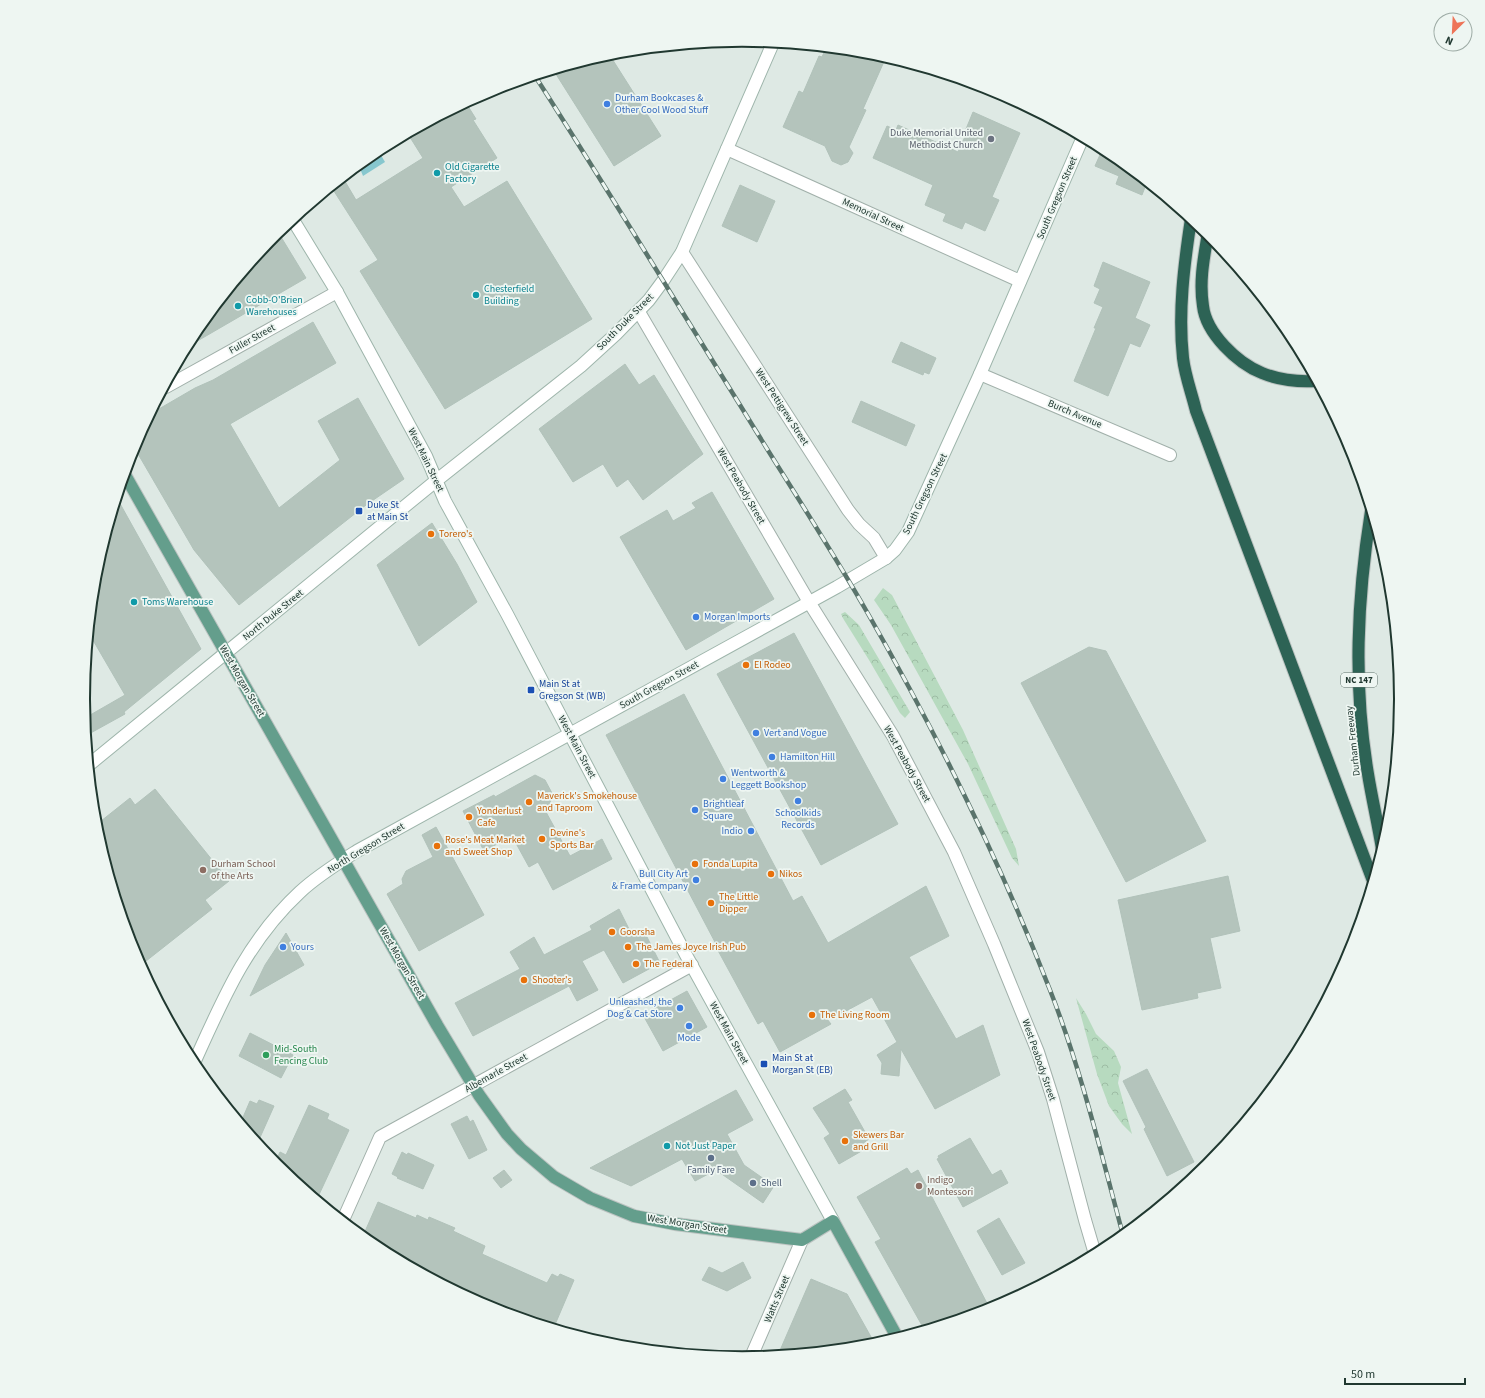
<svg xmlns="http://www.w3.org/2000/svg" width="1485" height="1398" font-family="'Source Sans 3',sans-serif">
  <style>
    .forest { fill: url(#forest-crowns) }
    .water { fill: #87c7ce }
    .building { fill: #b4c4bc; stroke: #b1c2ba }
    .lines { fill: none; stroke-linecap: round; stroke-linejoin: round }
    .minor-casing { stroke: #a1b0aa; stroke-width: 14 }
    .tertiary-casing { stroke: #a1b0aa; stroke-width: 14 }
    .secondary-casing { stroke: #9eb5ab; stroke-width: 14 }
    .primary-casing { stroke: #bcc3c1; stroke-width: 14 }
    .motorway-casing { stroke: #bcc3c1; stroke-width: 14 }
    .minor { stroke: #fff; stroke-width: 12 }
    .tertiary { stroke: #fff; stroke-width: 12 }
    .secondary { stroke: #fff; stroke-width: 12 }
    .primary { stroke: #649e8c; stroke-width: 12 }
    .motorway { stroke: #2d6355; stroke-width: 12 }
    .rail-casing { stroke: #5a746c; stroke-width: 4.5 }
    .rail { stroke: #eef6f2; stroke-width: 3; stroke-dasharray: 9; stroke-linecap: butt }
    .shop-dot { fill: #3f7fe0; stroke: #eef6f2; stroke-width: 1.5 }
    .worship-dot { fill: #6b7280; stroke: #eef6f2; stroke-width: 1.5 }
    .culture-dot { fill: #0f9aa8; stroke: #eef6f2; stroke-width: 1.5 }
    .transit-dot { fill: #1a4fb4; stroke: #eef6f2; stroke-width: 1.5 }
    .food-dot { fill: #e8710a; stroke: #eef6f2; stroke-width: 1.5 }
    .education-dot { fill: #8d6e63; stroke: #eef6f2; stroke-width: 1.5 }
    .leisure-dot { fill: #2e9e5b; stroke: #eef6f2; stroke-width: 1.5 }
    .service-dot { fill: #5c6f8a; stroke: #eef6f2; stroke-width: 1.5 }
    .labels { text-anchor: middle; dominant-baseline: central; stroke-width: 3.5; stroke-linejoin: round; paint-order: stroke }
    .shield { fill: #eef6f2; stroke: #5e716a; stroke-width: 1 }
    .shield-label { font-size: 9px; font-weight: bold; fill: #203830 }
    .shop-label { font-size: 10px; fill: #366cbe; stroke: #eef6f2; text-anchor: start }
    .worship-label { font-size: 10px; fill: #5b616d; stroke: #eef6f2; text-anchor: end }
    .culture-label { font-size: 10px; fill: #0d838f; stroke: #eef6f2; text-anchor: start }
    .street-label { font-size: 10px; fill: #203830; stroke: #eef6f2 }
    .transit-label { font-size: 10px; fill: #164399; stroke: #eef6f2; text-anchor: start }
    .food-label { font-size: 10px; fill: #c56008; stroke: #eef6f2; text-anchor: start }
    .education-label { font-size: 10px; fill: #785e54; stroke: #eef6f2; text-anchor: start }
    .leisure-label { font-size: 10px; fill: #27864d; stroke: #eef6f2; text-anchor: start }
    .service-label { font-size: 10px; fill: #4e5e75; stroke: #eef6f2 }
    .rim { fill: none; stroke: #203830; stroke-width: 2 }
  </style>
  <defs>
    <pattern id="forest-crowns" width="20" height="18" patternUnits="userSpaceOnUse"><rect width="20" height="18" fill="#b7dabf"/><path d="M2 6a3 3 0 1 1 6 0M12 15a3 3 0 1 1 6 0" fill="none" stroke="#9dbca4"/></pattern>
  </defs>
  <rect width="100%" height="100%" fill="#dee9e4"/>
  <path class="forest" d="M883,588L892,595L963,730L1016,849L1019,866L1012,858L968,764L891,625L874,600Z
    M845,612L859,625L910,712L905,718L900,713L869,660L844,620L841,614Z
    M1076,998L1086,1014L1096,1034L1114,1051L1121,1067L1118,1083L1132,1134L1122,1124L1109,1106L1097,1074Z"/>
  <path class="water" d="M378,150L385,162L363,176L359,166Z"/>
  <path class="building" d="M826,48L871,53L886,57L863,109L866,110L849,147L853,153L848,162L841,165L832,161L825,146L783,127L799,91L803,93L819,56L822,57Z
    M609,54L661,136L614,166L554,71Z
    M466,103L476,119L473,120L497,158L451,187L464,207L507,181L592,319L445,409L360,271L378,260L332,188L343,178L356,200L423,158L408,134Z
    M973,112L1020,133L992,197L999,200L985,231L965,222L962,229L943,221L946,214L925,205L933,185L873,158L887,126L896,130L898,125L958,152L968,130L966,129Z
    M1103,148L1109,151L1151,186L1150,189L1145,187L1142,195L1116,184L1119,176L1095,166Z
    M740,185L775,201L757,242L722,226Z
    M278,232L306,278L187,347L195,333Z
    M1103,262L1150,282L1135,318L1150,325L1140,347L1130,343L1108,396L1074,381L1096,328H1094L1103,307L1094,303L1100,289L1094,286Z
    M313,322L336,363L230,424L279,508L340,460L318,421L358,398L404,479L366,505L239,605L194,550L134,447L152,413L195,388L213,380Z
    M901,342L936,358L929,374L924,372L923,375L892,362Z
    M625,364L639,385L654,375L703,454L643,500L628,479L617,487L603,464L573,482L539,429Z
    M861,401L915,425L906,446L852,422Z
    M712,492L774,599L686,650L620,537L667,510L673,521L696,508L692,503Z
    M118,500L201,649L124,712L125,714L87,735L85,718L125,695L90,635L96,570Z
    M432,523L457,564L477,602L419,646L377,565Z
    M794,633L898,824L821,865L717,674Z
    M1089,647L1106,651L1206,841L1126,882L1021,683Z
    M684,694L793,901L802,896L828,943L926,886L949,936L909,957L956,1039L983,1025L1000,1075L935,1109L901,1049L899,1076L881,1074L882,1063L877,1055L897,1042L872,997L846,1011L827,1019L831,1024L780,1052L763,1021L758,1024L715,945L716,944L606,735Z
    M535,775L545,780L553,795L546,812L570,856L602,839L612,859L553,890L538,862L529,867L512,836L484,851L463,811L494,795L495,797Z
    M155,789L229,881L205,900L212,909L141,965L134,951L96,825L130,798L135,805Z
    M436,827L484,915L419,951L387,894L403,884L402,879L406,871L433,857L422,835Z
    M1228,876L1240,931L1210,938L1221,988L1197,993L1198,998L1142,1010L1118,900Z
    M619,909L632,935L643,929L660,963L623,983L604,950L582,961L598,990L577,1001L569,986L473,1036L455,1003L520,969L510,952L534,937L544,955L592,930L590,926Z
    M286,933L304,965L250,996L265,965Z
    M687,991L707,1027L663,1051L643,1015Z
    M250,1033L293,1055L281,1078L239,1056Z
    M1147,1069L1194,1162L1167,1176L1144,1129L1146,1127L1123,1081Z
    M845,1089L852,1100L848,1102L869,1139L862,1144L865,1149L839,1164L824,1138L830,1134L813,1108Z
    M736,1090L753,1120L727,1134L744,1165L774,1186L763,1203L716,1170L695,1181L682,1159L631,1186L590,1168Z
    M259,1100L274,1106L258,1142L241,1122L250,1101L257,1104Z
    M309,1105L329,1114L327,1119L349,1130L317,1199L275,1163L280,1152L286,1155Z
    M467,1116L470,1122L473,1120L487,1150L469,1159L451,1124Z
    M970,1138L992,1175L1001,1170L1008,1183L963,1207L937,1159L939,1158L938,1156Z
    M402,1152L407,1155L408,1153L434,1165L423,1189L397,1178L398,1177L392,1174Z
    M907,1168L911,1174L918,1170L990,1309L924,1329L875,1242L881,1239L857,1197Z
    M504,1170L512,1180L501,1188L493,1178Z
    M378,1202L416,1218L417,1215L428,1220L429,1217L455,1228L453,1231L485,1246L482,1254L547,1283L552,1274L558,1277L560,1274L574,1280L554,1327L490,1308L476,1300L477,1298L438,1280L376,1247L363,1236Z
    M999,1218L1025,1263L1002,1275L977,1231Z
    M743,1262L751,1278L727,1291L702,1280L709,1267L722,1273Z
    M811,1279L847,1294L875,1344L778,1355Z"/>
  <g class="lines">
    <g class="minor-casing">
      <path id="minor" d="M727,149L1020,281
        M682,252L848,510L859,524L874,538L886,558
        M980,374L1170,455
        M166,387L337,292
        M343,1220L380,1137L692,965
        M751,1357L802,1240"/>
    </g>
    <g class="tertiary-casing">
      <path id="tertiary" d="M639,312L809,602L893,736L954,852L994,944L1038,1052L1053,1099L1085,1220L1095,1254"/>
    </g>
    <g class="secondary-casing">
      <path id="secondary" d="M293,220L337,292L426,456L445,501L507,614L686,955L833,1221
        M90,764L437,480L581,366L616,334L649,300L663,281L682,252L773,43
        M194,1063C223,999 247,941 300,892C317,876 338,863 357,851L837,587L886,558L895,550L908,532L980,374L1083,137"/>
    </g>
    <g class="primary-casing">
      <path id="primary" d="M125,475L437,1025L479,1095L507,1134L521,1149L554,1177L590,1198L634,1216L675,1224L802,1240L833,1221L897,1337"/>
    </g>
    <g class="motorway-casing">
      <path id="motorway" d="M1191,219C1184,265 1178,312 1183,358C1185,376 1192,394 1196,411L1373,881
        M1208,233C1204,257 1199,281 1203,306C1206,333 1237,363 1262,373C1279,380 1298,382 1316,381
        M1371,511C1357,599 1353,685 1368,774C1372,799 1378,824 1382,849"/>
    </g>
    <use href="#minor" class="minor"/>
    <use href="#tertiary" class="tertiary"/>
    <use href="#secondary" class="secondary"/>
    <use href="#primary" class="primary"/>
    <use href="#motorway" class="motorway"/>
    <g class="rail-casing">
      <path id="rail" d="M535,76C605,185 672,296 740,405C782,474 827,542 867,612C937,734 999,859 1050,990C1081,1069 1101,1153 1123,1235"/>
    </g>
    <use href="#rail" class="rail"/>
  </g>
  <g class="shop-dot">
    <circle cx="607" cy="104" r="4"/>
    <circle cx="696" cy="617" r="4"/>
    <circle cx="756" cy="733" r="4"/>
    <circle cx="772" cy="757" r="4"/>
    <circle cx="723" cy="779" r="4"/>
    <circle cx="798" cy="801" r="4"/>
    <circle cx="695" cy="810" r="4"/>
    <circle cx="751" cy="831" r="4"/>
    <circle cx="696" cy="880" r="4"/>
    <circle cx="283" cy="947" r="4"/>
    <circle cx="680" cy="1008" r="4"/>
    <circle cx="689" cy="1026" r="4"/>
  </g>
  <circle class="worship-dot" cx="991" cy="139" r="4"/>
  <g class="culture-dot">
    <circle cx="437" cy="173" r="4"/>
    <circle cx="476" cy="295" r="4"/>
    <circle cx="238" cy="306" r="4"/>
    <circle cx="134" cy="602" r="4"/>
    <circle cx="667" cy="1146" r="4"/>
  </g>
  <g class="transit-dot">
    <rect x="355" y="507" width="8" height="8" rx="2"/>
    <rect x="527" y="686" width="8" height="8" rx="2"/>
    <rect x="760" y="1060" width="8" height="8" rx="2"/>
  </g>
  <g class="food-dot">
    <circle cx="431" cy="534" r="4"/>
    <circle cx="746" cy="665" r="4"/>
    <circle cx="529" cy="802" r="4"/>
    <circle cx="469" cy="817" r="4"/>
    <circle cx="542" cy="839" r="4"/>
    <circle cx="437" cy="846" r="4"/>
    <circle cx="695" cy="864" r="4"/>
    <circle cx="771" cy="874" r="4"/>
    <circle cx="711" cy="903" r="4"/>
    <circle cx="612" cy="932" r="4"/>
    <circle cx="628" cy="947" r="4"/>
    <circle cx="636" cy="964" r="4"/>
    <circle cx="524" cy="980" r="4"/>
    <circle cx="812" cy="1015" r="4"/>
    <circle cx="845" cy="1141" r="4"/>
  </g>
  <g class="education-dot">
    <circle cx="203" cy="870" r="4"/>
    <circle cx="919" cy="1186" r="4"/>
  </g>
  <circle class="leisure-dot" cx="266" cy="1055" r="4"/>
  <g class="service-dot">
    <circle cx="711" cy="1158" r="4"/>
    <circle cx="753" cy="1183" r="4"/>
  </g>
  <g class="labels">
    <rect class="shield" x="1341" y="673" width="36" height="14" rx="3"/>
    <g class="shield-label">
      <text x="1359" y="680">NC 147</text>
    </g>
    <g class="shop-label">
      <text x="615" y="98">Durham Bookcases &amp;<tspan x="615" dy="12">Other Cool Wood Stuff</tspan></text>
      <text x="704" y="617">Morgan Imports</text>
      <text x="764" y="733">Vert and Vogue</text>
      <text x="780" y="757">Hamilton Hill</text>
      <text x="731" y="773">Wentworth &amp;<tspan x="731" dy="12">Leggett Bookshop</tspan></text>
      <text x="703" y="804">Brightleaf<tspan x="703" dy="12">Square</tspan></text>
      <text x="798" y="813" text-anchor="middle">Schoolkids<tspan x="798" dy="12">Records</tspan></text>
      <text x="743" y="831" text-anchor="end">Indio</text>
      <text x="688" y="874" text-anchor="end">Bull City Art<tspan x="688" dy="12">&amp; Frame Company</tspan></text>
      <text x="291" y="947">Yours</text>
      <text x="672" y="1002" text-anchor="end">Unleashed, the<tspan x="672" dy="12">Dog &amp; Cat Store</tspan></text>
      <text x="689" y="1038" text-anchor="middle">Mode</text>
    </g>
    <g class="worship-label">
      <text x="983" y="133">Duke Memorial United<tspan x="983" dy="12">Methodist Church</tspan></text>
    </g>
    <g class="culture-label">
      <text x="445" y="167">Old Cigarette<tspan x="445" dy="12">Factory</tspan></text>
      <text x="484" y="289">Chesterfield<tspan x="484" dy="12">Building</tspan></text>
      <text x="246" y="300">Cobb-O'Brien<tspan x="246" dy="12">Warehouses</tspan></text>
      <text x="142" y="602">Toms Warehouse</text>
      <text x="675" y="1146">Not Just Paper</text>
    </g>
    <g class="street-label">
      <text transform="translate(1057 198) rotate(-67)">South Gregson Street</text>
      <text transform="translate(873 215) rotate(25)">Memorial Street</text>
      <text transform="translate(625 322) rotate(-45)">South Duke Street</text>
      <text transform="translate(252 339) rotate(-29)">Fuller Street</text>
      <text transform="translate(782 407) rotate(57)">West Pettigrew Street</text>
      <text transform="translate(1075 414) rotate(23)">Burch Avenue</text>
      <text transform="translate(426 460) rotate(64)">West Main Street</text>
      <text transform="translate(741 486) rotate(60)">West Peabody Street</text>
      <text transform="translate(925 494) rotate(-64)">South Gregson Street</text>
      <text transform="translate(273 615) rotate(-39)">North Duke Street</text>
      <text transform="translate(242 681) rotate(60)">West Morgan Street</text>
      <text transform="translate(659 685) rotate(-29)">South Gregson Street</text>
      <text transform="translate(1353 741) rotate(-96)">Durham Freeway</text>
      <text transform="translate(577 747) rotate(62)">West Main Street</text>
      <text transform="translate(907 764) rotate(61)">West Peabody Street</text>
      <text transform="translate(366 848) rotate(-31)">North Gregson Street</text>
      <text transform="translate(402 963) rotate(60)">West Morgan Street</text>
      <text transform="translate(729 1033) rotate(61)">West Main Street</text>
      <text transform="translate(1039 1060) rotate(71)">West Peabody Street</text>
      <text transform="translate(496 1073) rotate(-29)">Albemarle Street</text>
      <text transform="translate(687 1224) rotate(9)">West Morgan Street</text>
      <text transform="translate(777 1299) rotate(-67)">Watts Street</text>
    </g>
    <g class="transit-label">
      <text x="367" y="505">Duke St<tspan x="367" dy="12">at Main St</tspan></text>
      <text x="539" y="684">Main St at<tspan x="539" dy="12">Gregson St (WB)</tspan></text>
      <text x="772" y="1058">Main St at<tspan x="772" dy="12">Morgan St (EB)</tspan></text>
    </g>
    <g class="food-label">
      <text x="439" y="534">Torero's</text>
      <text x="754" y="665">El Rodeo</text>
      <text x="537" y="796">Maverick's Smokehouse<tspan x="537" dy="12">and Taproom</tspan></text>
      <text x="477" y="811">Yonderlust<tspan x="477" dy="12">Cafe</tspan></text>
      <text x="550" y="833">Devine's<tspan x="550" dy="12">Sports Bar</tspan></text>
      <text x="445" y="840">Rose's Meat Market<tspan x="445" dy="12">and Sweet Shop</tspan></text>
      <text x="703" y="864">Fonda Lupita</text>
      <text x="779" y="874">Nikos</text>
      <text x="719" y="897">The Little<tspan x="719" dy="12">Dipper</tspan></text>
      <text x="620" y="932">Goorsha</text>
      <text x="636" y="947">The James Joyce Irish Pub</text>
      <text x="644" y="964">The Federal</text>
      <text x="532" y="980">Shooter's</text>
      <text x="820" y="1015">The Living Room</text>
      <text x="853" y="1135">Skewers Bar<tspan x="853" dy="12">and Grill</tspan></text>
    </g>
    <g class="education-label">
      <text x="211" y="864">Durham School<tspan x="211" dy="12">of the Arts</tspan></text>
      <text x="927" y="1180">Indigo<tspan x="927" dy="12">Montessori</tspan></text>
    </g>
    <g class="leisure-label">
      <text x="274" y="1049">Mid-South<tspan x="274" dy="12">Fencing Club</tspan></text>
    </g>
    <g class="service-label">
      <text x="711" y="1170">Family Fare</text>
      <text x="761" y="1183" text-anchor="start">Shell</text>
    </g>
  </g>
  <path d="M0 0H1485V1398H0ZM90 699a652 652 0 1 1 1304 0a652 652 0 1 1-1304 0Z" fill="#eef6f2" fill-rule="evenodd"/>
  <path class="rim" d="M90 699a652 652 0 1 1 1304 0a652 652 0 1 1-1304 0Z"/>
  <g transform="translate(1453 32) rotate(204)"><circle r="19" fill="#eef6f2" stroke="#9caaa4"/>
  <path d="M0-3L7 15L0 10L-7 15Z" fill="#ee7458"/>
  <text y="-6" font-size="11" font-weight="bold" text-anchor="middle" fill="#203830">N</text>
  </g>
  <path d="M1345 1378v6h120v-6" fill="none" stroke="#203830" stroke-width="2"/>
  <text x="1351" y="1378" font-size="12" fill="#203830" stroke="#eef6f2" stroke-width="3" paint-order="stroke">50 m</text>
</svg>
